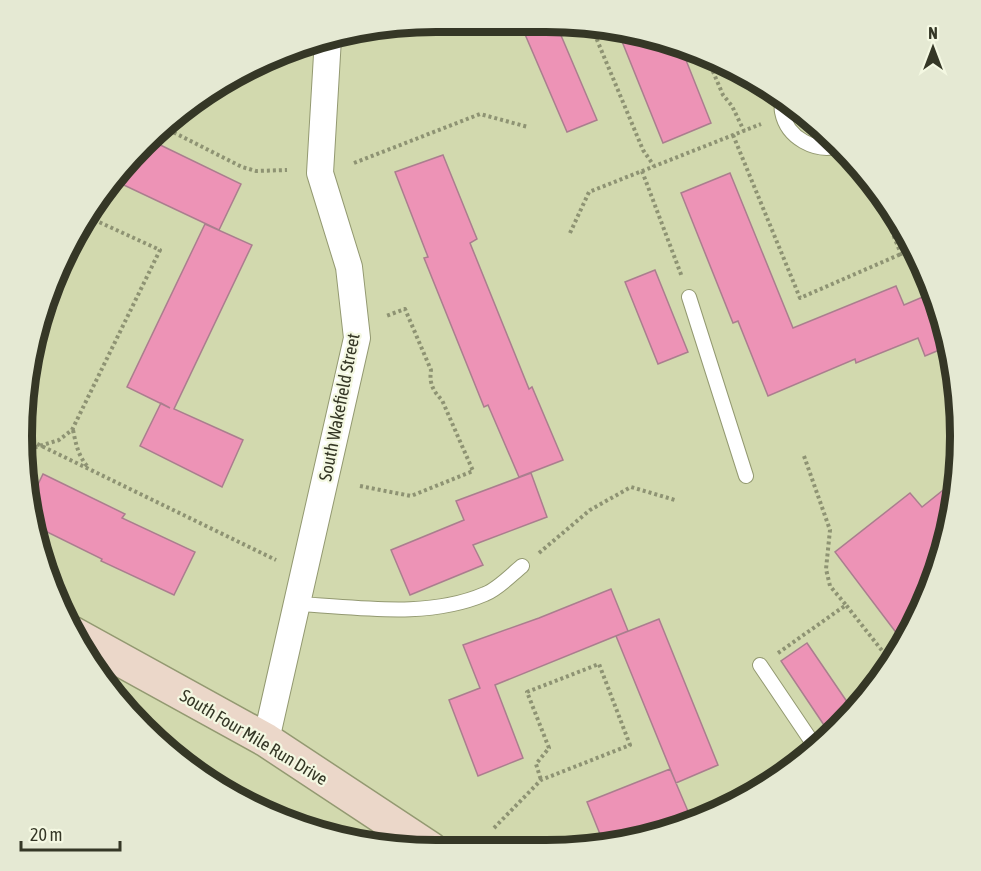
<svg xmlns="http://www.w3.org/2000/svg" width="981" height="871" font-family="'Asap Condensed',sans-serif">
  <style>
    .building { fill: #ed93b6; stroke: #aa7e8e; stroke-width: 1.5 }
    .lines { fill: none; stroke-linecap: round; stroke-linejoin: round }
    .lane-casing { stroke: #939971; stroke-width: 16 }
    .street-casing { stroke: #939971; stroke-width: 28 }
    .secondary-casing { stroke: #939971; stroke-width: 36 }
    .path { stroke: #8e9373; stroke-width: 4; stroke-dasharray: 3 3; stroke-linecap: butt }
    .lane { stroke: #fff; stroke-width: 14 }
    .street { stroke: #fff; stroke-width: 26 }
    .secondary { stroke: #ebd7c9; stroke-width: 33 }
    .labels { text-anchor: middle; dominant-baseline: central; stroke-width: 4.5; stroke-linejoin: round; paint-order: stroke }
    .street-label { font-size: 18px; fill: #353726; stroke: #f4f8e2 }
    .rim { fill: none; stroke: #353726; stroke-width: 8 }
  </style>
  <rect width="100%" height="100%" fill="#d2d9ae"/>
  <path class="building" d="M521,25L557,26L597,120L567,132Z
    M617,29H626L682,50L711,123L663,143Z
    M150,140L241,184L219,230L111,179Z
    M443,155L477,239L470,243L529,389L532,387L563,460L519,477L488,405L484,407L424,258L428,257L395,172Z
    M730,173L793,328L896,286L904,305L932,293L946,329L949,346L925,356L918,338L856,363L855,359L768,396L738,321L733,323L681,193Z
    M205,224L252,245L174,409L243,440L222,487L140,446L161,403L170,408L127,387Z
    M655,270L688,352L658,364L625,282Z
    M531,473L547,517L473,545L483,565L410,595L391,550L464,520L456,501Z
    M43,474L125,514L122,518L195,552L174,595L101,561L102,559L33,525L30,501Z
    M957,479L956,490L938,569L904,643L835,552L910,493L922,507Z
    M611,589L628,631L495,685L523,758L478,776L449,700L480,688L463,645L539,618Z
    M659,619L718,765L676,783L616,636Z
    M807,643L854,712L830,734L781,661Z
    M670,769L690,816L631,839L604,844L587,802Z"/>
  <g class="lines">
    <g class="lane-casing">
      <path id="lane" d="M782,97C782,102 781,107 782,112C787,138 815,153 840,146
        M689,297L746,476
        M297,604C358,607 427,619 485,594C498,589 511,575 522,566
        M760,665L816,748"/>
    </g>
    <g class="street-casing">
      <path id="street" d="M266,740L357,338L349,267L320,173L328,38"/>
    </g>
    <g class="secondary-casing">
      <path id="secondary" d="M72,633L266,740L431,849"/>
    </g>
    <path class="path" d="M592,28L643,150L654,166
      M708,60L723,95L732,106L744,131
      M163,127L242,167L256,171L287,170
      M733,135L800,298L901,254
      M354,163L480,114L528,127
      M849,166L856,172H864
      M642,171L682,277
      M871,180L901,254L915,248
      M570,233L589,192L761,124
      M73,430C76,444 78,456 88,467
      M21,436L276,560
      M23,451L59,440L72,430L160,250L86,216
      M804,456L830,530L826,569L830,586L846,605
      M360,486L411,496L473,471L442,400C433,391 429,383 431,370L405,309L386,316
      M539,553L590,510L631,487L675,500
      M778,653L846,605L891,662
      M494,828L541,780L630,745L599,664L527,692L549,748L536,764L541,780"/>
    <use href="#lane" class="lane"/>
    <use href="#street" class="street"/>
    <use href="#secondary" class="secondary"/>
  </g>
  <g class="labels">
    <g class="street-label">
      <text transform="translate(339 407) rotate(-79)">South Wakefield Street</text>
      <text transform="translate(254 737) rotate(31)">South Four Mile Run Drive</text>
    </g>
  </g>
  <path d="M0 0H981V871H0ZM436 32H546A404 404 0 0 1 950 436V436A404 404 0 0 1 546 840H436A404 404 0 0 1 32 436V436A404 404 0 0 1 436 32Z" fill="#e5e9d3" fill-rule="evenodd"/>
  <path class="rim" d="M436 32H546A404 404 0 0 1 950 436V436A404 404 0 0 1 546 840H436A404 404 0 0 1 32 436V436A404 404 0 0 1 436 32Z"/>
  <g transform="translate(933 48)" stroke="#f4f8e2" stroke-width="4.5" paint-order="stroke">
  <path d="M0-4.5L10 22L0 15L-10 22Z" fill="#353726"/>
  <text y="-9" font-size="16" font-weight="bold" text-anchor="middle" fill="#353726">N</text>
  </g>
  <path d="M21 841v9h99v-9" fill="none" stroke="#353726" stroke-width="3"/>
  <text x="30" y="841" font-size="18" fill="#353726" stroke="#f4f8e2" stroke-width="4.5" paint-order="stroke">20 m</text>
</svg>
